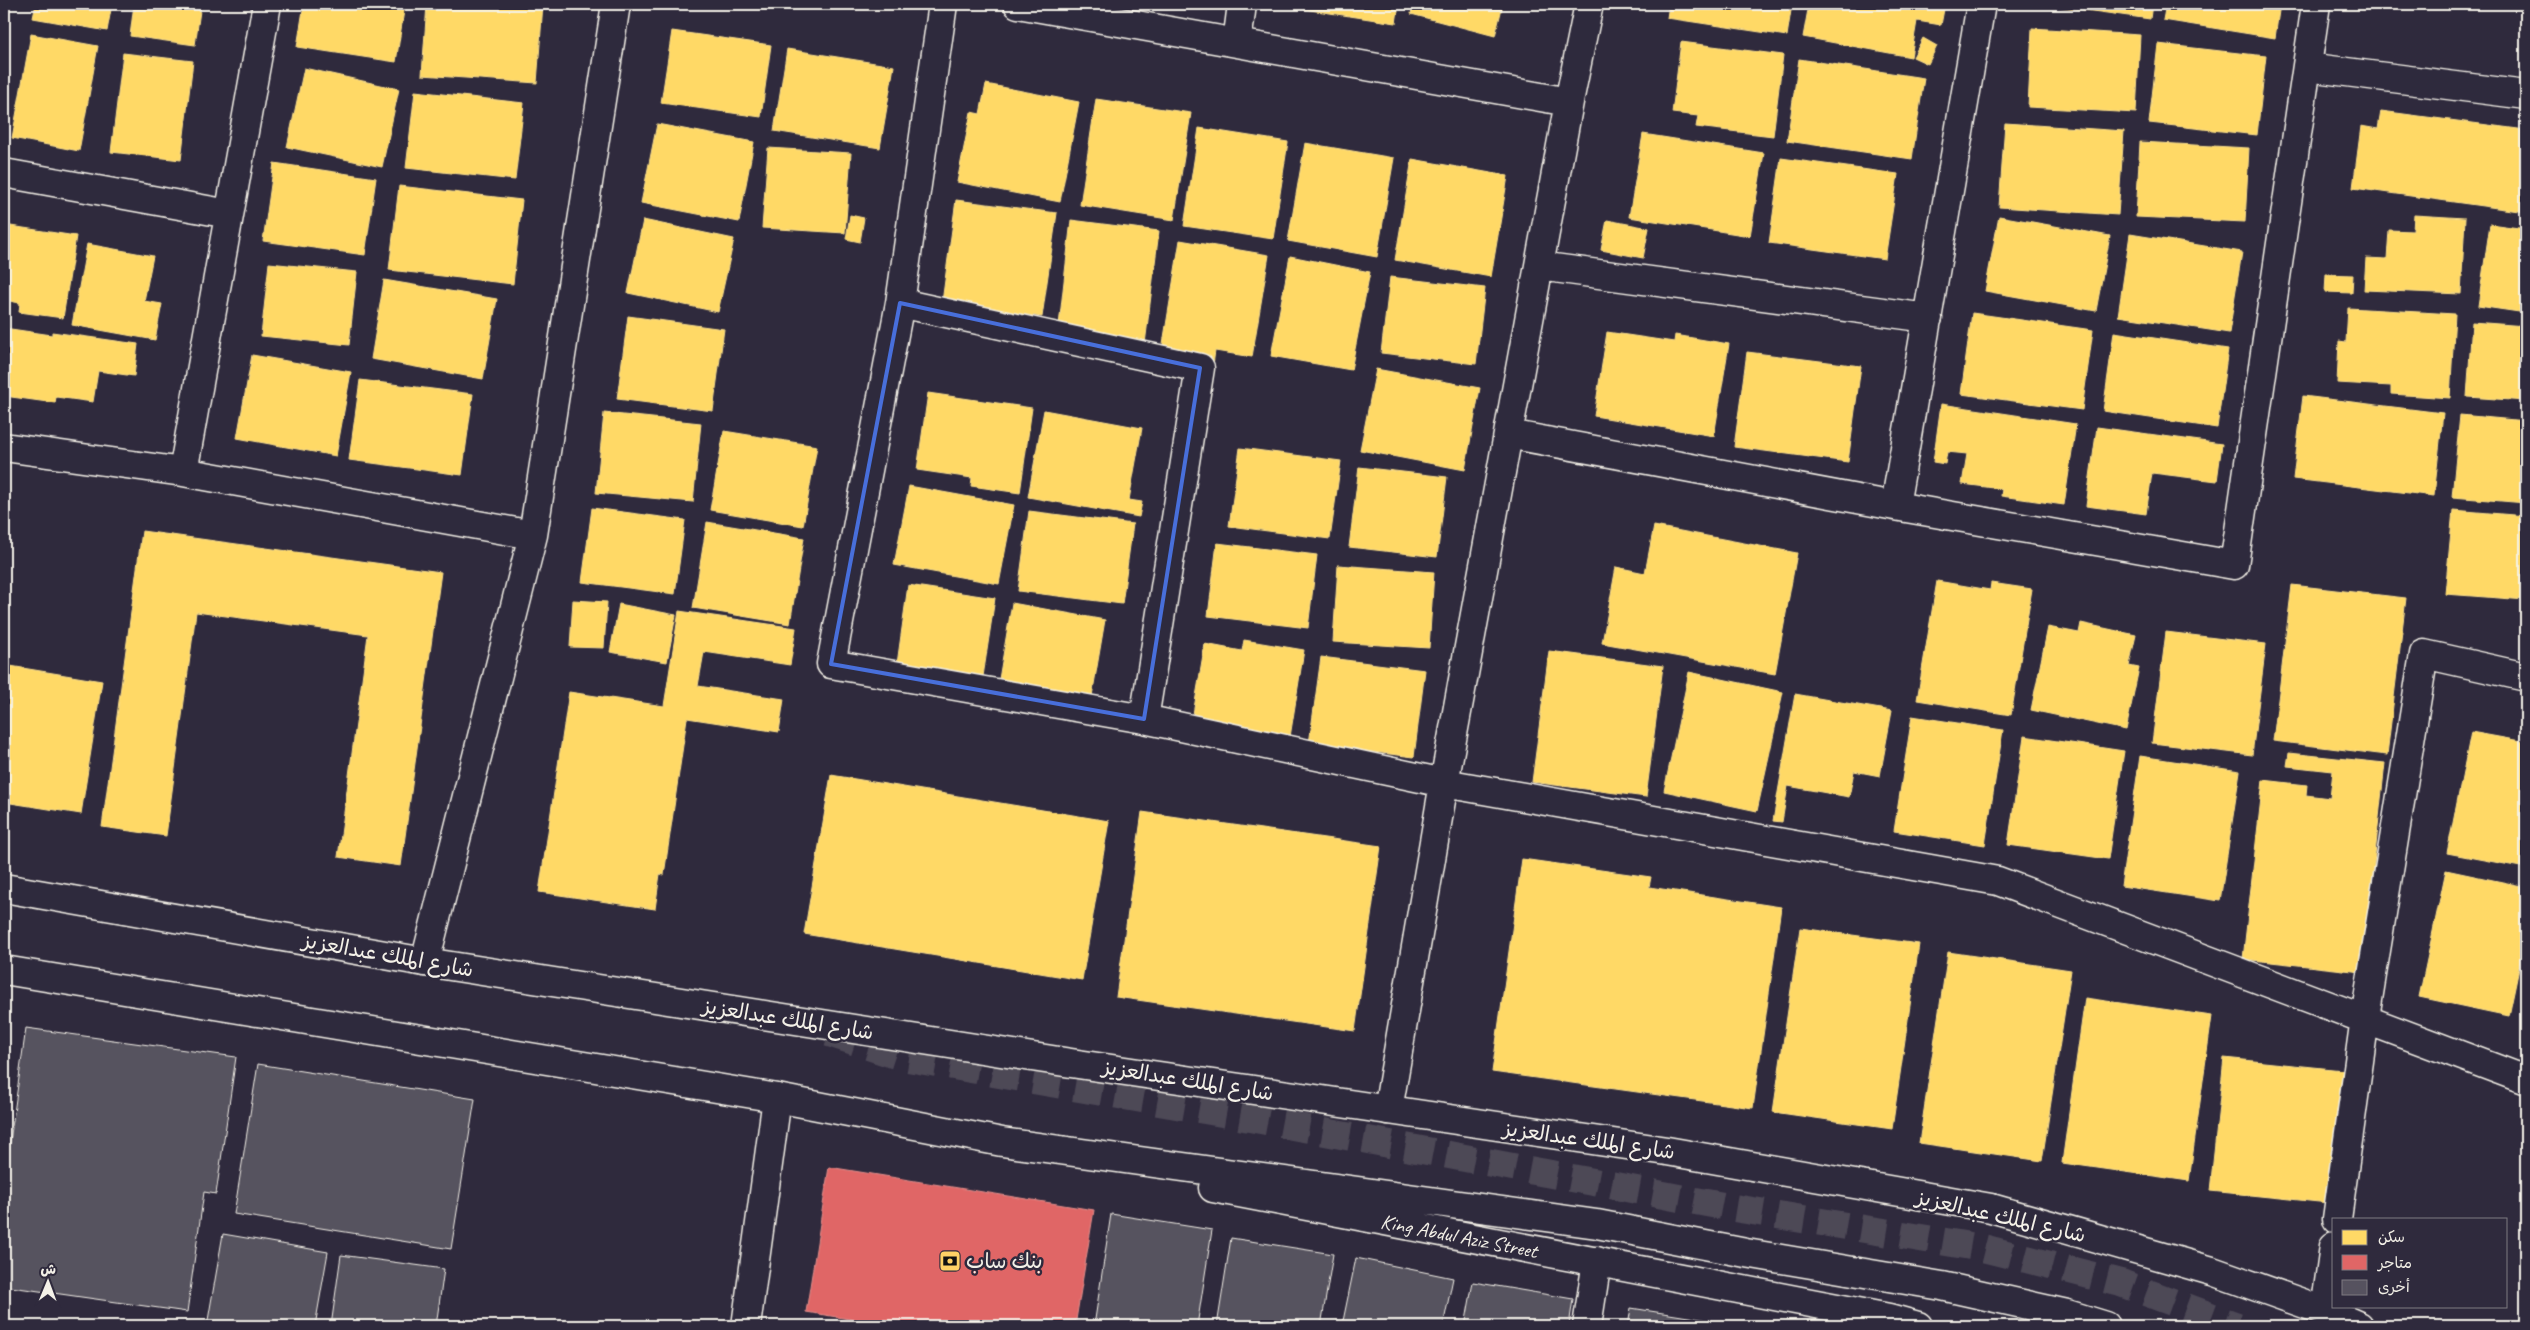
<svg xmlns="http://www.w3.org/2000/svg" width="2530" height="1330" font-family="Caveat,'Playpen Sans Arabic',sans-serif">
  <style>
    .homes { fill: #ffd966; stroke: #fce08d }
    .shops { fill: #e06666; stroke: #e6908d }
    .building { fill: #56525f; stroke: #f4f1e8 }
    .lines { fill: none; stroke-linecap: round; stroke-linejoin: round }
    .secondary-tunnel { stroke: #4d4857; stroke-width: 28; stroke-dasharray: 28 14; stroke-linecap: butt }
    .street-casing { stroke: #f4f1e8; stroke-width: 31 }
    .secondary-casing { stroke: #f4f1e8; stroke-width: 31 }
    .street { stroke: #2f2a3d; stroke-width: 28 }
    .secondary { stroke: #2f2a3d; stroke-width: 28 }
    .marked { fill: none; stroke: #486fdb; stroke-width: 4; stroke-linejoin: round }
    .labels { text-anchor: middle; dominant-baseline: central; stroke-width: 5; stroke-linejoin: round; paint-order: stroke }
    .street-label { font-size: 21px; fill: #f4f1e8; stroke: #2f2a3d }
    .poi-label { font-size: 21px; fill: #f4f1e8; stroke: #2f2a3d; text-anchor: start }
  </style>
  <rect width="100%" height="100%" fill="#2f2a3d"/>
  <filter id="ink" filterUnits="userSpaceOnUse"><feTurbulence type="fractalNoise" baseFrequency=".02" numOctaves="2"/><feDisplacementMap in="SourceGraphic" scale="10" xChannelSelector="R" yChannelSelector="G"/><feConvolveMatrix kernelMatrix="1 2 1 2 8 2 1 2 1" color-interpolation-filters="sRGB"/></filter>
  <g filter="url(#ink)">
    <path class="homes" d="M4,4H10L8,11H4Z
      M36,4H112L107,31L33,18Z
      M134,4H201L195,45L130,36Z
      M304,4H405L396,62L297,47Z
      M427,4H543L537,83L422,75Z
      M1291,4H1399L1396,23L1290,7Z
      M1413,4H1503L1495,36L1411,14Z
      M1669,4H1792L1787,36L1667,18Z
      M1809,4H1945L1941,25L1917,21L1911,57L1803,37Z
      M2042,4H2152L2150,19Z
      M2166,4H2280L2275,38L2163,20Z
      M2032,28L2140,35L2136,113L2028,107Z
      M672,31L771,45L761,117L661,103Z
      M4,32H7L4,52Z
      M31,34L98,46L79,151L12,138Z
      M1923,38L1937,46L1928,64L1913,57Z
      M1681,42L1783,55L1773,136L1696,127L1698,116L1672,113Z
      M2158,44L2266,56L2257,135L2149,123Z
      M787,49L894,66L880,148L774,131Z
      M123,53L193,61L181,160L111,152Z
      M1799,59L1924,78L1912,159L1787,141Z
      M304,68L399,89L382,167L287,147Z
      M986,84L1079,102L1060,202L957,182L971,112L980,114Z
      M415,91L524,103L515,180L406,168Z
      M1096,99L1191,113L1174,220L1080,205Z
      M2381,111L2526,130V212L2353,188L2361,126L2378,129Z
      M2005,123L2124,131L2118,215L1999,207Z
      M657,124L754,142L739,222L641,203Z
      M1199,128L1288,142L1273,239L1184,226Z
      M1643,134L1764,153L1750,236L1629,217Z
      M2140,142L2249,148L2245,222L2136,217Z
      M1305,143L1394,158L1377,257L1288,241Z
      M768,148L851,153L845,233L762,228Z
      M1781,158L1898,174L1885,259L1769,243Z
      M1412,159L1508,176L1491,277L1395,260Z
      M274,163L376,178L365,255L263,241Z
      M399,186L522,200L513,284L389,270Z
      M956,200L1057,213L1042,317L942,302Z
      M850,215L864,218L860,242L846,239Z
      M2414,215L2465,218L2461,294L2364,290L2366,258L2387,259L2389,230L2413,231Z
      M1999,216L2110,236L2096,311L1985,291Z
      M643,220L734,239L718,312L628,293Z
      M1071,220L1159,231L1145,344L1058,334Z
      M1607,220L1649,228L1643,258L1601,250Z
      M2490,224L2526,229V313L2478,306Z
      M4,225L76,236L63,318L19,312L20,303L4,300Z
      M2130,234L2242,252L2229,333L2118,316Z
      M1180,240L1269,255L1252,357L1215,351L1213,365L1161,356Z
      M87,244L153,256L144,301L162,304L155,340L72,325Z
      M1290,256L1370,272L1351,370L1271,356Z
      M269,263L357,272L349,345L261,336Z
      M2326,274L2353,275L2352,293L2325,292Z
      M1390,277L1485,288L1476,364L1381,353Z
      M384,280L497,299L483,379L371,359Z
      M2348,308L2455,314L2450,398L2391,394V386L2337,383L2339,341L2346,342Z
      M1972,313L2093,330L2082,410L1961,394Z
      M628,316L724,329L713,411L617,399Z
      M2472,322L2526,326V401L2467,397Z
      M4,328L52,335V332L138,344L134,376L98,371L93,402L56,397L55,403L4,396Z
      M1607,332L1674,342L1675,335L1729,344L1714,436L1594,416Z
      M2114,332L2228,349L2217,428L2103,411Z
      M1747,352L1861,366L1848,462L1734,447Z
      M252,355L351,372L336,456L237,438Z
      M1376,369L1480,388L1465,470L1360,450Z
      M360,380L473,394L462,475L349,460Z
      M928,393L1032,408L1020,493L971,486L972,478L917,470Z
      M2303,396L2443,413L2434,496L2293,479Z
      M1941,404L2076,424L2064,505L2001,496L2002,489L1962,484L1967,454L1947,452L1945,464L1933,462Z
      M1044,410L1142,428L1129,500L1142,502L1139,517L1028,497Z
      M604,413L701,423L693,502L596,493Z
      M2460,415L2526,421V503L2452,497Z
      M2097,427L2222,444L2217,481L2152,473L2146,514L2086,506Z
      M724,431L817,446L803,526L710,510Z
      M1240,448L1341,461L1330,539L1229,526Z
      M1359,467L1447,477L1437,557L1349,547Z
      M909,486L1014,505L999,584L894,565Z
      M592,508L685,520L675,594L582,582Z
      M2453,510L2526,516V600L2445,594Z
      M1029,511L1133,524L1122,604L1018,591Z
      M707,522L804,538L790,624L693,608Z
      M1654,526L1797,553L1775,674L1602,643L1616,567L1645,573Z
      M142,531L441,572L401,866L338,857L368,635L196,612L166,836L102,827Z
      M1217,543L1317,555L1308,628L1208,616Z
      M1338,565L1434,572L1429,648L1333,642Z
      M1937,581L1990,590L1991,583L2032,589L2011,715L1917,700Z
      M908,585L995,598L982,683L896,671Z
      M2292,585L2406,598L2387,755L2273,741Z
      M573,600L607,602L604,648L570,647Z
      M1012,603L1105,620L1091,702L998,685Z
      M619,604L676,615L667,662L610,652Z
      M679,611L796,628L790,665L704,652L698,686L784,699L779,732L687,718L664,875L660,874L655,909L539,892L569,692L664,706Z
      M2081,623L2136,635L2129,666L2139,668L2126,730L2031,710L2048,627L2079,633Z
      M2166,632L2266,644L2252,755L2152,743Z
      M1244,640L1304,650L1290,737L1192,720L1205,644L1242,651Z
      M1549,651L1663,666L1646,797L1532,782Z
      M1321,657L1425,670L1414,757L1309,744Z
      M4,665L102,681L81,814L4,802Z
      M1689,672L1783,692L1757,811L1664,791Z
      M1795,694L1892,711L1880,776L1854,771L1849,797L1788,786L1782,822L1773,821Z
      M1912,716L2003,730L1985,845L1894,831Z
      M2471,732L2526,742V868L2447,853Z
      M2024,736L2124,751L2108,859L2008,845Z
      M2289,753L2385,763L2362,972L2243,959L2263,780L2307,785L2306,795L2330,798L2333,771L2287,766Z
      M2140,756L2240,771L2220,901L2121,886Z
      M831,775L1109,821L1082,980L804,934Z
      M1142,812L1381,846L1355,1031L1116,997Z
      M1522,859L1651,877L1649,887L1781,907L1753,1108L1492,1072Z
      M2446,870L2526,887V935L2509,1016L2419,997Z
      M1800,928L1919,944L1892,1129L1773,1112Z
      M1948,952L2071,970L2042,1161L1919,1143Z
      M2085,998L2212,1016L2189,1181L2062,1163Z
      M2224,1058L2343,1070L2329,1203L2210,1191Z"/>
    <path class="shops" d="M829,1167L1094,1210L1075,1326H893L806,1312Z"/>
    <path class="building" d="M26,1028L236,1057L216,1194L204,1192L187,1312L4,1286V1184Z
      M258,1064L475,1099L451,1249L234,1214Z
      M1111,1214L1212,1230L1197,1326H1094Z
      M223,1234L328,1252L315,1326H207Z
      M1231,1238L1333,1254L1321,1326H1217Z
      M341,1255L444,1269L436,1326H331Z
      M1356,1258L1453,1278L1443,1326H1342Z
      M1473,1282L1573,1299L1569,1326H1465Z
      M1631,1308L1733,1324V1326H1628Z"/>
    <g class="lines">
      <path class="secondary-tunnel" d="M829,1033L902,1057L1239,1116L1728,1207L1983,1248L2121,1283L2237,1326"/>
      <g class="street-casing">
        <path id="street" d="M943,4L900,303L831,664L1144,719L1444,783L1998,881L2526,1080
          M1018,4L1569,102
          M1237,43L1242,4
          M2307,67L2526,95
          M4,173L229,214
          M1539,266L1928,318
          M900,303L1200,368L1144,719
          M1508,434L1895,506L2234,565L2316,4
          M4,447L183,472L533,535
          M183,472L267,4
          M1895,506L1981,4
          M425,962L533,535L616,4
          M1388,1110L1444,783L1569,102L1589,4
          M2337,1219L2365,1018L2424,654L2526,677
          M2325,1311L2334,1246
          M746,1326L777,1098
          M1587,1326L1597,1261"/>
      </g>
      <g class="secondary-casing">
        <path id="secondary" d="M4,888L425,962L1071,1063L1667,1151L1991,1208L2212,1271L2325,1311L2359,1326
          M4,970L777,1098L1002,1142L1597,1224L1746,1253L1942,1286L2067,1314L2106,1326
          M1213,1188L1889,1318L1918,1326"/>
      </g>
      <use href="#street" class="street"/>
      <use href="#secondary" class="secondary"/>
    </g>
  </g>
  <path class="marked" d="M900,303L1200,368L1144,719L831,664Z"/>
  <defs>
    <g id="bank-square" transform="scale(1.125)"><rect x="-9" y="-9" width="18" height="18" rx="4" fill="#ffd166" stroke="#2f2a3d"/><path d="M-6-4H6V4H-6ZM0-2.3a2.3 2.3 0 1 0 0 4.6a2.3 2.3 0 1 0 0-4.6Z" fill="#111"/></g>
  </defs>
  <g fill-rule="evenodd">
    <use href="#bank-square" x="950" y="1261"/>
  </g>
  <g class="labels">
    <g class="street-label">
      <text transform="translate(388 955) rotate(10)">شارع الملك عبدالعزيز</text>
      <text transform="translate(788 1019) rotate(9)">شارع الملك عبدالعزيز</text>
      <text transform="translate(1188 1080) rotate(9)">شارع الملك عبدالعزيز</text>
      <text transform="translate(1589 1140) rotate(8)">شارع الملك عبدالعزيز</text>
      <text transform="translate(2001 1216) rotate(13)">شارع الملك عبدالعزيز</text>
      <text transform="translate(1459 1236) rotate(11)">King Abdul Aziz Street</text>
    </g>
    <g class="poi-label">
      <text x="966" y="1261">بنك ساب</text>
    </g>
  </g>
  <rect width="2530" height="1330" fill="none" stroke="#2f2a3d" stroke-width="20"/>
  <rect x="10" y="10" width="2510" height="1310" fill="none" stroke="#f4f1e8" stroke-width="2" filter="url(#ink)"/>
  <rect x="2332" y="1218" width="175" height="90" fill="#2f2a3d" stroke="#7e7a81"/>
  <rect x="2342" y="1230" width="25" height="15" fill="#ffd966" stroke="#7e7a81"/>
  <text x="2378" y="1242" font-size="15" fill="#f4f1e8">سكن</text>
  <rect x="2342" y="1255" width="25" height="15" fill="#e06666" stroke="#7e7a81"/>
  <text x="2378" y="1268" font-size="15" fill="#f4f1e8">متاجر</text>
  <rect x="2342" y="1280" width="25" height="15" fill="#56525f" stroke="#7e7a81"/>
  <text x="2378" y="1292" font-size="15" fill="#f4f1e8">أخرى</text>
  <g transform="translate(48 1282) rotate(1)" stroke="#2f2a3d" stroke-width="4" paint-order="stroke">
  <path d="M0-4L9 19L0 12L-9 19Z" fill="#f4f1e8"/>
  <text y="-8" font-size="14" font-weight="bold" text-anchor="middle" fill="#f4f1e8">ش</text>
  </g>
</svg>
